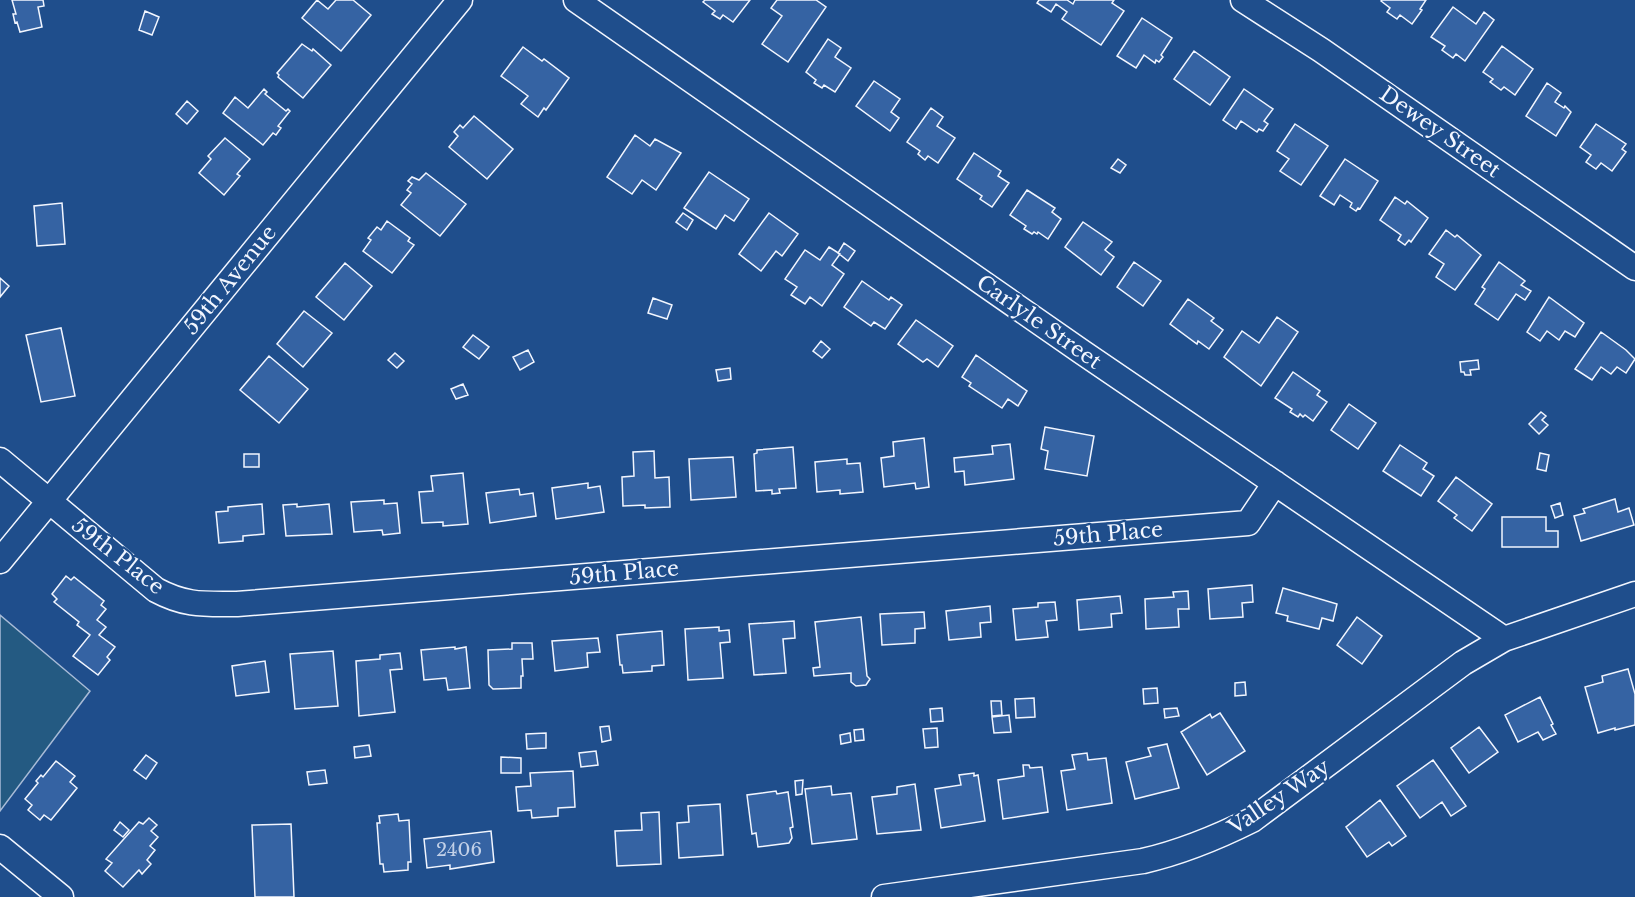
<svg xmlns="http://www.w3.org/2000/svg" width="1635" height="897" font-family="'Libre Baskerville',serif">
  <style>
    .green { fill: #245a82; stroke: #a8bbd7; stroke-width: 1.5 }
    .building { fill: #3563a3; stroke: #f2f6ff; stroke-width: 1.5 }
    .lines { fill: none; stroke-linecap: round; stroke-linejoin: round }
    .street-casing { stroke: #f2f6ff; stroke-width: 27 }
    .street { stroke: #1f4e8c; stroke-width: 24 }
    .labels { text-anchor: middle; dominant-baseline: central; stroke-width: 4.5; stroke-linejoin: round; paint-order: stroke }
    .number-label { font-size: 18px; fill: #c3d1e8 }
    .street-label { font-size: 21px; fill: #f2f6ff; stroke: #1f4e8c }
  </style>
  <rect width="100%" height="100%" fill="#1f4e8c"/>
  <path class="green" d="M0,615L90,691L0,811Z"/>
  <path class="building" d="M12,0H43L44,6L38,7L42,27L20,32L17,22L15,23L13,14H16Z
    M317,0L328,9L336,0H353L371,15L341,51L302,18Z
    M705,0H750L733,22L723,15L720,19L712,14L715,11L703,2Z
    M777,0H816L826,7L788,62L762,44L782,16L771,8Z
    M1039,0H1067L1073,4L1075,0H1114L1112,3L1124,11L1101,45L1062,19L1067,12L1056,4L1051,12L1037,3Z
    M1382,0H1426L1420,9L1422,10L1412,24L1400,15L1397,19L1387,12L1390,8L1381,1Z
    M1453,7L1476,24L1484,12L1494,20L1465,61L1456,54L1453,58L1442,50L1445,46L1431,37Z
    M145,11L159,17L152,35L139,30Z
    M1142,18L1172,38L1161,55L1163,57L1159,62L1156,60L1155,63L1144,55L1136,68L1117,56Z
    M828,39L841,48L835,57L851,68L835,92L824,85L822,88L814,83L816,80L806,72Z
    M302,44L312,51L313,49L331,65L303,98L278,77L279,75L277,73Z
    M1502,46L1533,69L1515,95L1504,87L1501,90L1490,82L1493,79L1483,72Z
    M523,47L542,61L544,59L569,78L546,110L544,108L538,117L521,104L528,96L501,76Z
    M1194,51L1230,77L1210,105L1174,79Z
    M874,81L900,99L891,112L899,118L890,131L856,106Z
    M1547,83L1561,93L1555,102L1564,108L1565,106L1571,112L1556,136L1526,116Z
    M264,89L267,92L265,94L286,111L288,109L290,111L278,126L281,128L276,135L273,133L263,145L223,113L235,97L248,108Z
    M1244,89L1273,109L1264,121L1268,124L1263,131L1259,129L1257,132L1241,121L1236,129L1223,120Z
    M187,101L198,111L187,124L176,114Z
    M931,108L943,117L937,126L955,138L938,163L928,156L925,160L918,154L920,151L907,142Z
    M474,116L513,149L487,179L449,147L458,136L454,132L460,125L463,128Z
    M1295,124L1328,146L1301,185L1280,171L1289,159L1277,151Z
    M1596,124L1626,144L1622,149L1626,152L1612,171L1601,163L1596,169L1586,162L1591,155L1580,147Z
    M635,135L650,146L655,139L681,153L656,190L642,180L632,194L607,177Z
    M225,138L250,159L237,174L240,176L224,195L199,173L211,159L208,156Z
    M974,153L1001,171L998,176L1009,183L992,207L980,199L982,196L957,179Z
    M1118,159L1126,165L1120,173L1111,168Z
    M1345,159L1378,181L1360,209L1358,208L1356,211L1350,207L1352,203L1340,195L1334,205L1320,196Z
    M709,172L749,199L734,221L725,215L716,229L684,208Z
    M426,173L466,204L440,236L401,205L411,193L407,190L412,184L408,181L412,177L419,180Z
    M1027,190L1055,208L1052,212L1061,219L1048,239L1038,232L1037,234L1034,232L1032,234L1024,229L1026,226L1010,215Z
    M1395,197L1405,204L1407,201L1428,218L1411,242L1409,240L1405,245L1398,240L1401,235L1380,220Z
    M62,203L65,244L37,246L34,206Z
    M683,213L693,220L687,230L676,222Z
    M769,213L798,234L782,256L776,251L761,271L739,254Z
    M387,221L410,238L408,241L414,245L392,273L363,251L371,240L368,238L377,227L381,230Z
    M1083,222L1112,242L1105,250L1114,257L1101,275L1065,247Z
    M1446,230L1455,237L1457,235L1481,255L1455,290L1436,277L1444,264L1429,254Z
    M844,243L855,251L848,261L838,253Z
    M829,247L840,254L832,265L844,274L822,306L810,297L805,304L791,295L797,287L785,279L805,250L820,260Z
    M1134,262L1161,281L1143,306L1117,287Z
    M1499,262L1525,281L1521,285L1531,291L1525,300L1516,294L1498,320L1475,304L1485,289L1482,287Z
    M345,263L372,286L344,320L316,297Z
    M0,278L9,286L0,297Z
    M862,281L889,300L891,297L902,305L885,329L874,322L871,326L844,307Z
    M1549,297L1584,323L1575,337L1565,331L1559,340L1547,331L1540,341L1527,332Z
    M653,298L672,305L667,319L648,313Z
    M1188,299L1214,318L1211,321L1223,330L1209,349L1198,341L1197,344L1170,324Z
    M304,311L332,333L303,367L277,344Z
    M1277,317L1298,332L1261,386L1224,357L1242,331L1259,343Z
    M916,320L953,346L938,367L927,359L923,362L898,344Z
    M61,328L75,396L41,402L26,335Z
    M1601,332L1626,350L1635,359L1626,373L1617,367L1611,374L1601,367L1592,380L1575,369Z
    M473,335L489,347L479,359L463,347Z
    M821,341L830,349L822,358L813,351Z
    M528,350L534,362L520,370L513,357Z
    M395,353L404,361L397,368L388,360Z
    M976,355L1027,391L1018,406L1008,399L1002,408L969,386L971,383L962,377Z
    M269,356L308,389L279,423L240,390Z
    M1478,360L1479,369L1470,370L1471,375H1465L1464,372H1461L1460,362Z
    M730,368L731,379L718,381L716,370Z
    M1293,372L1320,391L1317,395L1327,402L1313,421L1305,415L1303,417L1300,414L1298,417L1290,412L1292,409L1275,398Z
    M463,384L468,395L456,399L451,389Z
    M1349,404L1376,423L1358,449L1331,430Z
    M1541,412L1546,416L1542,420L1548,425L1539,434L1529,424Z
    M1045,427L1094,436L1087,476L1045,469L1048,451L1041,449Z
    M924,438L929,487L916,489L915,483L884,487L881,458L894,456L893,442Z
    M1010,444L1014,479L965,485L964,471L955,472L954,458L993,454L992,446Z
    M1400,445L1427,463L1423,469L1434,476L1421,496L1383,471Z
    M793,447L796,488L779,489L780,493L772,494V490L756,491L754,454L757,453V450Z
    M654,451L655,478L669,477L670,507L645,508V505L623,506L622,477L634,476L633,452Z
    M1540,453L1549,455L1546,471L1537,469Z
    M244,454H259V467H244Z
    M733,457L736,497L691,500L689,459Z
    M847,459V464L860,463L863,492L840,494V490L817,492L815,462Z
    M463,473L468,524L443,526V522L422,523L419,492L433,491L431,476Z
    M1456,477L1492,504L1472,531L1454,518L1457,515L1438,501Z
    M588,483V488L600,486L604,512L556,519L552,488Z
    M519,489L520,495L533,493L536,516L490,523L486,493Z
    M1615,499L1618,512L1629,508L1634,525L1581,541L1574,516L1585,513L1583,509Z
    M384,500V504L397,503L400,533L383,535L382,530L354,532L351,502Z
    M1560,503L1563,515L1555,518L1551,506Z
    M262,504L264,534L243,536V541L219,543L216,512L228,511V507Z
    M297,504V507L329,504L332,534L286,536L283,505Z
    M1502,517H1546V531H1558V547H1502Z
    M66,576L71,580L74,577L104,601L101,605L106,609L97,620L106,627L99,635L115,647L107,657L110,660L98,675L73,656L90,635L77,625L79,622L54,602L57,599L52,594Z
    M1252,585L1253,602L1242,603L1243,617L1210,619L1208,589Z
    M1283,588L1337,604L1333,621L1322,618L1319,629L1287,621L1288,616L1276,613Z
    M1188,591L1189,609H1178L1179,627L1146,629L1145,599L1174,597L1173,592Z
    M1120,596L1122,613L1111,614L1112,627L1079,630L1077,600Z
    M1055,602L1057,620L1046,621L1048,637L1016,640L1013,609L1038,607V603Z
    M990,606L991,622L980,623L981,637L949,640L946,611Z
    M924,612L925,628L915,629V643L882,645L880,614Z
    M861,617L867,676L870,679L866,685L856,686L851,682V673L814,676L813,668L820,667L815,622Z
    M1357,617L1382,636L1362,664L1337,645Z
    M794,621L795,638L783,639L786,673L754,675L749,624Z
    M719,627V631L729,630L730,642L720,643L723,678L688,680L685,629Z
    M662,631L664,665L652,666V671L623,673L622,665H620L617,635Z
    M598,638L600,652L587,653L588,667L555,671L552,641Z
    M512,643H532L533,659H522L523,676H521V688L493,689L489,685L488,650L512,649Z
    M455,647V649L466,647L470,688L448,690L446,678L424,680L421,650Z
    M333,651L338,706L295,709L290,654Z
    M400,653L402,669L390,670L395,712L359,716L356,661L380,659V655Z
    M265,661L269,692L236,696L232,666Z
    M1628,669L1635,694V725L1615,730V728L1598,733L1585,687L1603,682L1602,676Z
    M1245,682L1246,695L1235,696V683Z
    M1157,688L1158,703L1144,704L1143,689Z
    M1540,697L1553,724L1551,725L1556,734L1543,740L1538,732L1518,742L1505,715Z
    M1034,698L1035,717L1016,718L1015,699Z
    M991,701H1001L1002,715L992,716Z
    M942,708L943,721L931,722L930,709Z
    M1177,708L1179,716L1165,718L1164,709Z
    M1220,713L1245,751L1207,775L1181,732L1210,714L1212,718Z
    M1009,715L1011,732L994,733L992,717Z
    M609,726L611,740L602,742L600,727Z
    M1479,727L1498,752L1469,773L1451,748Z
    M937,728L938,747L925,748L923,729Z
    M863,729L864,740L855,741L854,730Z
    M546,733V748L527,749L526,734Z
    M850,733L851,742L841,744L840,735Z
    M1167,744L1179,788L1135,799L1126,762L1151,756L1148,748Z
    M369,745L371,756L355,758L354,747Z
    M596,751L598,765L581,767L579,753Z
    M1087,753L1088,760L1106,758L1112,803L1067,810L1061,771L1075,769L1072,755Z
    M146,755L157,763L146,779L134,770Z
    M501,757L521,758V773H501Z
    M1433,760L1466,806L1451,816L1442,802L1420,818L1397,786Z
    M56,761L75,776L70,782L77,788L51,820L44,815L40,820L28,810L32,805L25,799L38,783L36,781L41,775L43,777Z
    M1023,765H1029L1030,768L1042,767L1048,812L1003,819L998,780L1024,776Z
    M325,770L327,783L309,785L307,772Z
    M573,771L575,807L558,808V816L532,818L531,810L518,811L516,787L531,786L530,773Z
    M974,773V776L978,775L985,821L941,828L935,789L961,785L959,775Z
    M803,780L802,794L796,795L795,781Z
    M915,784L921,830L877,834L872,797L897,794V787Z
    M831,786L832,795L851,793L857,839L812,844L805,789Z
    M776,791L777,794L788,792L793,827L790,828L792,838L789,843L758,847L756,833L752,834L747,795Z
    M1380,800L1406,836L1392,846L1389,842L1367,857L1346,827Z
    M720,804L723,855L679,858L677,823L689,822L688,806Z
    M659,812L661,864L617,866L615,831L642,830L641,813Z
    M398,814L399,821L409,820L411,862H408V870L384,872L383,864H380L377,823H380L379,816Z
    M149,818L157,825L151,831L158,837L150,846L155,850L147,860L151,864L142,874L139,870L123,887L105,871L112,863L106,859L139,822L143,824Z
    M120,822L129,830L123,837L114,830Z
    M291,824L294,897H255L252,825Z
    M491,831L494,862L450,869V865L427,868L424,839Z"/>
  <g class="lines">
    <g class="street-casing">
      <path id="street" d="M576,0L1082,352L1504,639
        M1243,0L1321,50L1635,268
        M0,460L156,590C186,606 204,604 237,604L1248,523L1275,483
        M0,561L460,0
        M0,847L61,897
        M884,897L1143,861C1182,852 1216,838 1252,820L1463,663L1504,639L1635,594"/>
    </g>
    <use href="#street" class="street"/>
  </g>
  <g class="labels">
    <g class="number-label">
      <text x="459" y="850">2406</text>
    </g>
    <g class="street-label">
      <text transform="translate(1440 132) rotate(35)">Dewey Street</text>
      <text transform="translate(230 280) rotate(-51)">59th Avenue</text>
      <text transform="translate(1039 322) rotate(35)">Carlyle Street</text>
      <text transform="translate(1108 534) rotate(-5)">59th Place</text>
      <text transform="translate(118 556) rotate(38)">59th Place</text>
      <text transform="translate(624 573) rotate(-5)">59th Place</text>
      <text transform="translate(1279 797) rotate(-34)">Valley Way</text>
    </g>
  </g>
</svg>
